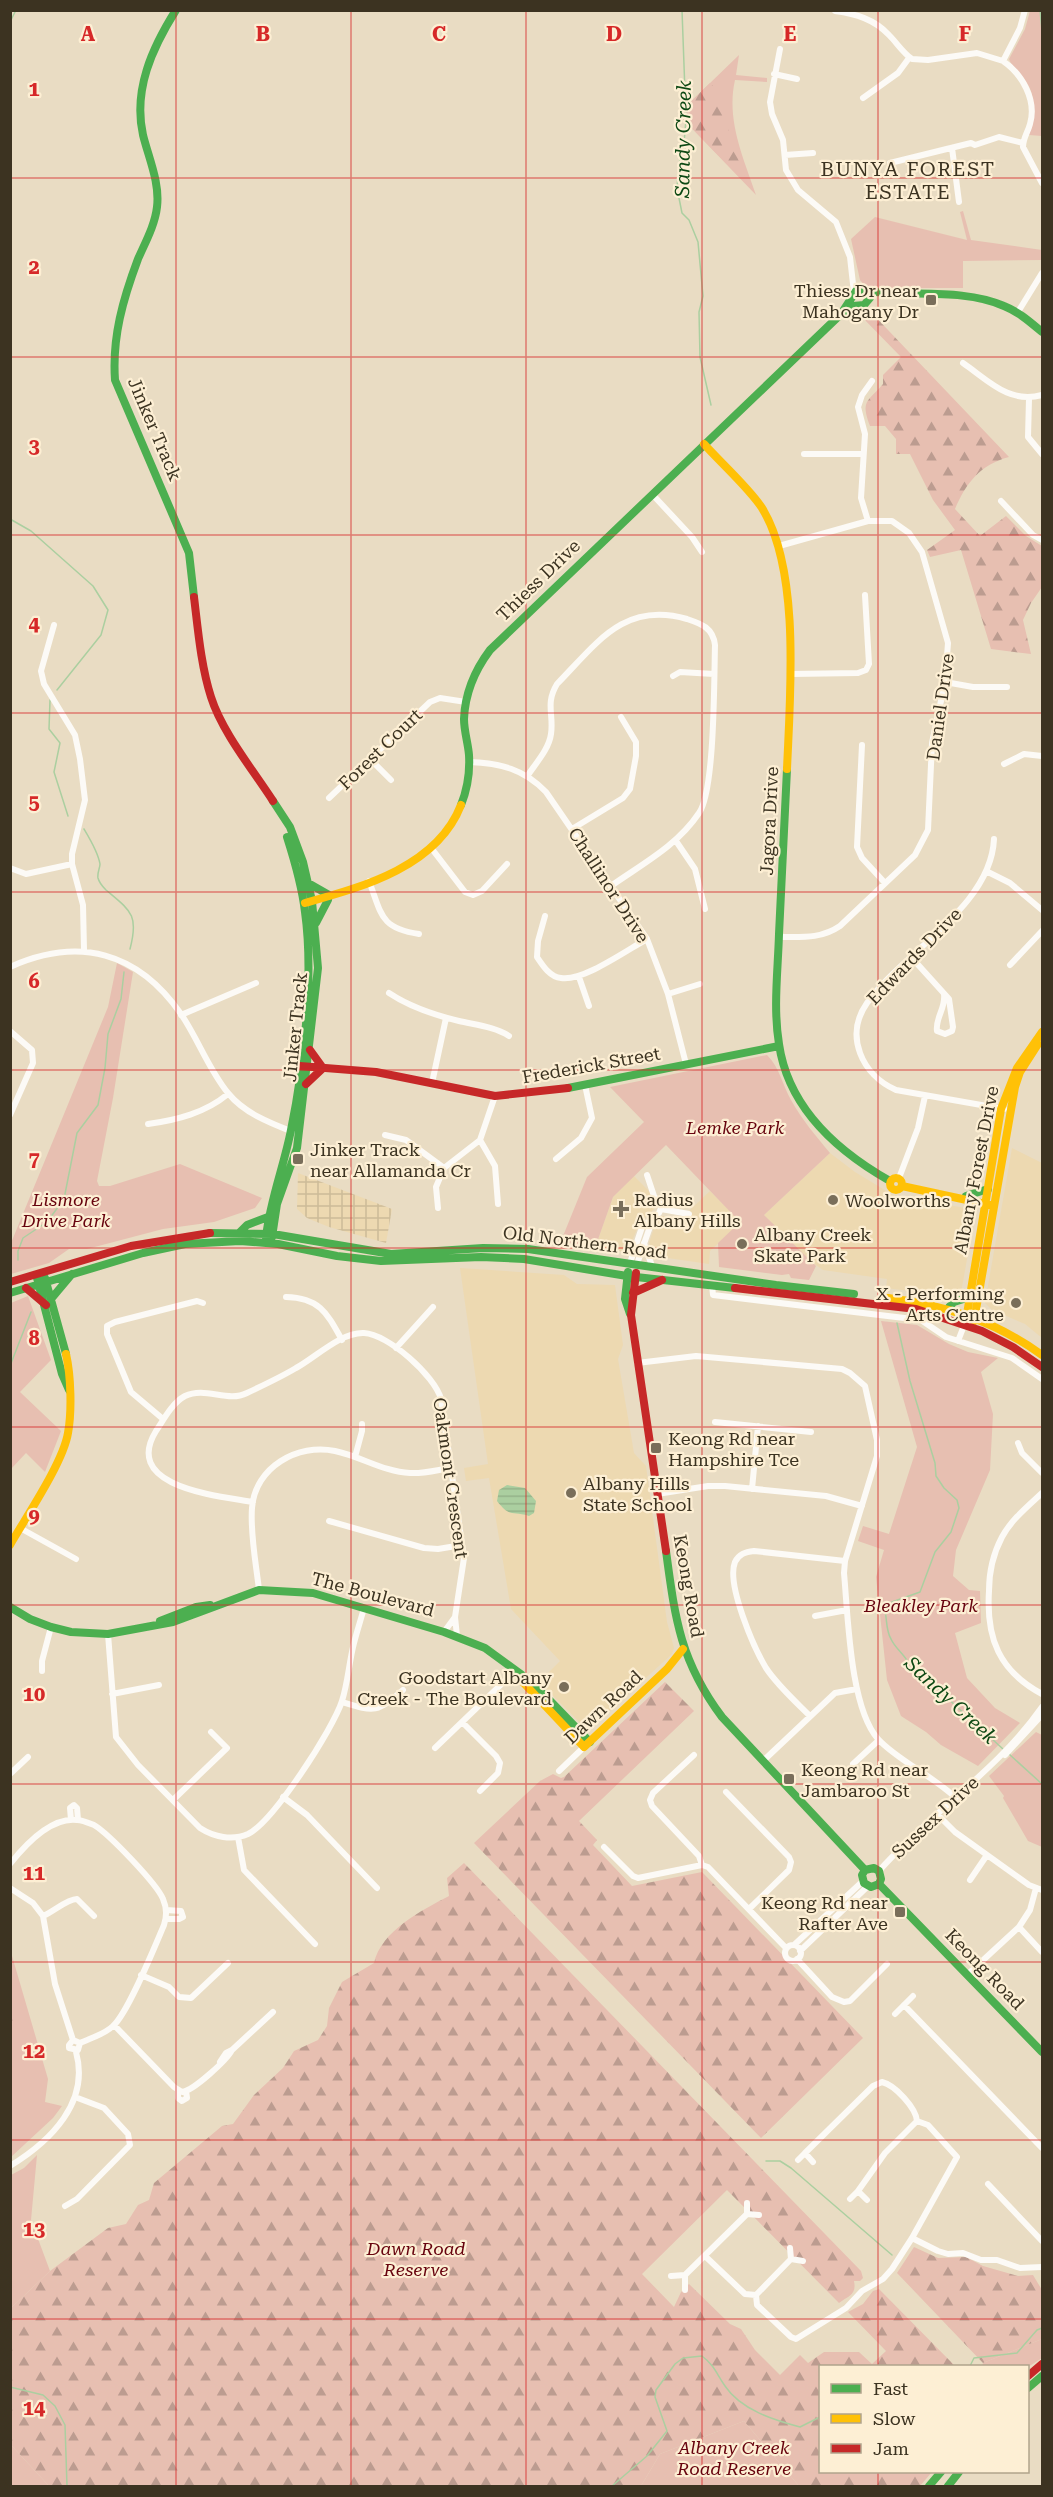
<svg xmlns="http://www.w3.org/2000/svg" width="1053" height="2497" font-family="'Roboto Serif',serif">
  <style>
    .built { fill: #edd9b1 }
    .industrial { fill: url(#industrial-grid) }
    .green { fill: #e7bfb1 }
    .forest { fill: url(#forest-firs) }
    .water { fill: url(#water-rules) }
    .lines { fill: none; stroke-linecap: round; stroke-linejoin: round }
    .stream { stroke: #abcfa0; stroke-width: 1.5 }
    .street { stroke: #fcfaf6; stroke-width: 6 }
    .fast { stroke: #4caf50; stroke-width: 8 }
    .slow { stroke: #ffc107; stroke-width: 8 }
    .jam { stroke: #c62828; stroke-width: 8 }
    .grid { fill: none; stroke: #d62828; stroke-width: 1.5; stroke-opacity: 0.55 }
    .poi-dot { fill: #796e5a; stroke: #fdefd4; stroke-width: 2 }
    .labels { text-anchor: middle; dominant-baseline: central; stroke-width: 4.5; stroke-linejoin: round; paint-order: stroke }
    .poi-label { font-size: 18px; fill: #3c3321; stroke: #fdefd4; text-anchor: start }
    .street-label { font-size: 18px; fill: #3c3321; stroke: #fdefd4 }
    .park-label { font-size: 18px; font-style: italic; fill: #67030e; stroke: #fdefd4 }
    .water-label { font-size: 20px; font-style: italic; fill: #0c4813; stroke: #fdefd4 }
    .neighbourhood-label { font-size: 20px; letter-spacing: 1.5px; fill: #3c3321; stroke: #fdefd4 }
    .grid-label { font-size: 20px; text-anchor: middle; font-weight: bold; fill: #d62828; stroke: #fdefd4; stroke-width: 4.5; stroke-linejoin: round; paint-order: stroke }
  </style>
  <defs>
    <pattern id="industrial-grid" width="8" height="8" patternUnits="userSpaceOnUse" patternTransform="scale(1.5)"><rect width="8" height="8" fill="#edd9b1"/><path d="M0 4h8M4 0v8" fill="none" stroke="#ccbb98"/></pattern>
    <pattern id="forest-firs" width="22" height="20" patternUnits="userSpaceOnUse" patternTransform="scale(1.5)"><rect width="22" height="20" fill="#e7bfb1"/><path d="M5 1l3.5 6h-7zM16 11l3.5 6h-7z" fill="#bc9c90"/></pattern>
    <pattern id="water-rules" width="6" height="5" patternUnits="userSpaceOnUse" patternTransform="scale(1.5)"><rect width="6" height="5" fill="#abcfa0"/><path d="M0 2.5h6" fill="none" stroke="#94b28a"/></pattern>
  </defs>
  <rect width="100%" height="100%" fill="#e9dcc3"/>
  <path class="built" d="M1012,1148L1042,1163V1338L1025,1324L992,1310L985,1303Z
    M830,1153L855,1172L893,1195L971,1209L973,1211L975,1214L961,1293L949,1296L886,1288L887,1279L823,1270L807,1259L764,1215Z
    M634,1176L652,1194L656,1207L639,1224L628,1251L626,1252L595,1248L613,1197Z
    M710,1191L741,1222L710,1251L709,1264L654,1256L649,1243L656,1222L662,1216L688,1220L690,1210Z
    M460,1268L564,1275L577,1284L615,1285L623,1345L618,1359L634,1453L646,1466L667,1622L674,1648L672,1654L588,1731L539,1682L560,1661L511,1609L489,1478L466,1481L464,1468L488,1464Z"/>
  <path class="industrial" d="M298,1173L392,1209L386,1243L329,1227L307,1218L297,1209Z"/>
  <path class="green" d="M1030,11H1042V136L1029,135C1033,115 1038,96 1024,79C1018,72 1012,67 1009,59L1025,29Z
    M739,55L736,75L767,78V82L735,80C726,120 743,157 756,195L678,114Z
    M963,211L971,240L1042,250V260L963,261V288H870L865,286L860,280L851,239L875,217L967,240L960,212Z
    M117,963L133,972L113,1098L97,1181L99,1186H110L180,1164L262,1198L255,1208L214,1222L163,1229L87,1249H69L49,1263L11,1274V1243L108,1007Z
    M767,1055C780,1068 782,1084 791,1100C802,1120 816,1136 830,1153L764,1215L816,1266L809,1280L791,1278L789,1274L782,1275L719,1267L718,1243L740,1222L666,1145L613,1197L595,1248L561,1241L587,1177L644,1122L610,1087Z
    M28,1296L51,1360L20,1392L61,1431L45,1472L26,1453L11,1469V1303Z
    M881,1321L917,1325L949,1344L968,1352L998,1358L981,1372L993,1414L990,1470L956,1550L953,1576L969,1590L980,1591L981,1623L955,1633L967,1678L995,1708L1020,1723L978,1766L941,1745L926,1732L901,1716L887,1680L876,1577L884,1550L858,1541L863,1526L889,1534L917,1447Z
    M1036,1732L1042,1735V1847L1028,1841L1003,1798L1004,1796L989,1776Z
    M10,1949L48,2079L45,2102L62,2106L53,2118L11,2157Z
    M37,2155L31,2220L50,2271L11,2308V2175L24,2168Z
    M1042,2339V2358L1028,2367L982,2366L983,2363Z
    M744,2421L799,2486H641L660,2454Z
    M11,2445L49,2486H11Z"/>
  <path class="forest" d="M710,83L714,87L724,89L729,134L749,187L678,114Z
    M868,309L1009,457C980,465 966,483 955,509L980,536L1006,516L1026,536L1042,546V587L1031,603L1023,620L1031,654L991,649L961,550L930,557L927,550L955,530L933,500L910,454H896V439L885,426H870C860,400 868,402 883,384V375L901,357L858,313Z
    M665,1682L694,1711L579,1821L597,1840L593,1845L632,1886L702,1872L863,2038L761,2138L474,1843L540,1781L553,1774L561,1778L564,1777Z
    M464,1863L861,2271L863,2278L860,2281H854C857,2295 848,2296 839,2303L727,2190L642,2274L674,2307L681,2292L689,2284L730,2324L741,2329L755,2350L780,2375L800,2355L808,2363L824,2352H859L872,2364L886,2351L848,2312L863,2304L873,2291L879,2289L955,2366H820V2472H932L920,2486H799L744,2421L660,2454L641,2486H49L11,2445V2308L50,2271L108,2228L126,2224L138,2205L149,2200L154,2183L222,2126L233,2124L254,2095L283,2068L294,2051L318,2040L327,2026L329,2008L342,1982L374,1963C381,1931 422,1910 449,1896L447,1878Z
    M10,1992L19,2024L11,2030H10Z
    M914,2247L938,2258L966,2257L983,2266L1018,2276L1033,2275L1042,2290V2339L983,2363L897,2273Z"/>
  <path class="water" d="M507,1485L525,1488L536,1501L534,1513L529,1516C512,1510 511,1519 497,1501L499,1490Z"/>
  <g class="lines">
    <path class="stream" d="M682,10L686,120L684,143L679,164L677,188L682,213L689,220L698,242L703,296L699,312L700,357L711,405
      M1040,10L1042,31
      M10,22L16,10
      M10,519L31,531L93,586L108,610L101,635L57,690
      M50,700L49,729L60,743L54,772L68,816
      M84,829C90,839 98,852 100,864C100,868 97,873 98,878C99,882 103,887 106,890C131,911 139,915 130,949
      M18,1260V1251L23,1238L47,1222L64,1199L77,1133L98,1105L105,1068L108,1034L121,999L124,972
      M897,1323L910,1381L935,1463L936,1476L944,1488L957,1500L959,1508L951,1532L935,1552L920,1592L892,1602L885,1610C887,1620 886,1631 891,1639C895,1648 903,1653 908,1662L1003,1749
      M10,1366L31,1312
      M1009,1754L1042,1784
      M766,2161H780L791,2168L892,2255
      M970,2366L974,2358L1017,2353L1037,2330L1042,2328
      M10,2387L43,2395L55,2406L65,2425L67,2486
      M612,2486L647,2456L667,2431L655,2397L656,2390L675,2364L683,2358L702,2356C715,2366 716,2373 725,2386C741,2410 774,2420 800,2427L820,2417"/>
    <path class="street" d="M1025,10L1020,28L1003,61C1022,74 1037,100 1030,124C1028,132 1023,138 1023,147L1042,183
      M835,11C856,14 874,19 889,35C897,43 903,53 912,59L928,60L977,53L1003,61
      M780,49L770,102L772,114L783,140L786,170L798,190L836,222L850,257L854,293
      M774,74L797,79
      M863,98L898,73L909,58
      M952,148L959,202
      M785,155L813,153
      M890,163L971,143L975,145L999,137L1023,143
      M1018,312L1042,273
      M963,363C989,381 1009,404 1042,395
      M1029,399L1028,437L1042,454
      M804,454H862
      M652,494L692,537L702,552
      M1001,501L1033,535L1042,540
      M868,521L861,498L865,434L858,407L862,395L872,381
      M54,625L41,671L44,684L75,735L80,759L85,800L72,854V864L83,905L84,950
      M791,674L858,673L866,670L869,664L865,595
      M673,676L680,672L714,674
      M945,682L973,687H1007
      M862,745L857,847L862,858L885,883
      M370,759L391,780
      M469,762C500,763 524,769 546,792L647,939L668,994L686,1064
      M1004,764L1024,754L1042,756
      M528,775C536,763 549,749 551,734C554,714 545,704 557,684C597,643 624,601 687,619C702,624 713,628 715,645C714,678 715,791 699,813C677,846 642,864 611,886
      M329,798L430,702L440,698L466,702
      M572,829L623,798L630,789L636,756V742L621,717
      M994,839C991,907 903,952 867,1003C844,1036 862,1075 896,1090L1004,1109
      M676,841L695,869L705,909
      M432,849L465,892L473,895L482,891L507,864
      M10,868L26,874L72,864
      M986,871L1010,883L1042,910
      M369,881C382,915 380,928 419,934
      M545,916L538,941L537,957C543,966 550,977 561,978C582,982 627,950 647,939
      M779,937C802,937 821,939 840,926L915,855L928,830L932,743L945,682L948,643L922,552L909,533L892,521H868L779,546
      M912,958L949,999L953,1027L952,1031L945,1034L937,1031C935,1018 946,1008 944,994
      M1010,965L1042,931
      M10,967C79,936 138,952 181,1014C198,1039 209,1070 228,1093C244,1113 270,1123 293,1132
      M579,977L589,1006
      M389,993C410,1007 434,1015 459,1021C476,1025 495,1027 509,1036
      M668,994L700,984
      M181,1015L256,983
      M10,1031L32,1050L33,1063L10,1115
      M432,1083L446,1018
      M148,1124C177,1120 205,1113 228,1094
      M385,1135L406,1140L444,1168
      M480,1140L495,1166L498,1204
      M556,1159L581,1138L592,1118L585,1085
      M899,1178L918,1128L925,1096
      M438,1208L436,1187L444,1168L480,1140L495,1096
      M661,1209L689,1214
      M644,1243L652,1266
      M630,1263L642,1227L659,1213L662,1206L654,1196L647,1175
      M637,1264L653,1218
      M712,1285L713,1295L921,1320L946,1337L1012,1358L1042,1379
      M286,1297C320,1298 327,1313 342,1340
      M958,1341L965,1323
      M396,1348L433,1307
      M637,1363L696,1356L842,1369L850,1373L865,1386L877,1440V1456L845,1561L844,1573C848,1616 850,1708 878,1739C897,1760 933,1776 956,1798
      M163,1419L131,1392L107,1334V1326L115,1322L197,1301L203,1303
      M715,1422L811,1432
      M1018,1443L1022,1453L1042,1473
      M355,1457L362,1431V1424
      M752,1489L758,1426
      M1042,1493C1028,1506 1011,1520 1002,1537C993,1554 989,1572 989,1591C986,1638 999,1671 1042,1694
      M657,1494L708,1486H725L826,1496L862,1506
      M253,1502C220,1496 121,1488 156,1431C164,1419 172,1403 185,1396C206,1386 227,1403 247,1393C264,1385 281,1377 296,1368C316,1357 341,1332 364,1333C388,1334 435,1376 441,1399L464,1558L455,1617L457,1636
      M329,1521L424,1548L438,1549L462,1545
      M20,1528L76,1559
      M259,1590C256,1563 250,1534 252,1508C255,1467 298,1443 335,1451C360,1456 384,1472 410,1473C423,1474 437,1470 450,1468
      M815,1616L847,1610
      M444,1632L455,1617
      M108,1634L116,1737L138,1765L200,1828C214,1837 232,1841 248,1834C273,1822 333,1729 342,1701C348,1682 349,1662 354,1643C357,1631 361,1619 364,1608
      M42,1671V1661L51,1627
      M112,1694L159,1685
      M342,1702C375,1712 377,1713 403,1690
      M810,1716C795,1701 778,1686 766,1668C754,1648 726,1584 735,1562C739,1554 745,1552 754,1551L845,1561
      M462,1722L496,1756L500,1763L498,1773L480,1791
      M435,1748L515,1671
      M694,1755L653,1793L650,1800L652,1806L699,1856L702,1865
      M1005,1755L1042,1715
      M763,1761L835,1693L857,1689
      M853,1764L879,1740
      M559,1771L584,1747
      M10,1774L28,1757
      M726,1792L789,1857L791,1862L789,1870L749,1909
      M283,1797L307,1815L377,1888
      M173,1800L227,1748L211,1732
      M938,1815L955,1832L1029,1885L1042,1890
      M71,1820L70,1808L74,1805L77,1808L78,1820
      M238,1837L244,1870L315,1944
      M604,1847L633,1876L638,1878L702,1865L708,1867L786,1948
      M10,1864C25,1845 51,1817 77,1820C82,1820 89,1823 94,1825C109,1834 157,1884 163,1899C167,1908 167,1916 164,1925C155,1946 128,2013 113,2026C105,2034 91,2038 80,2043L73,2040L69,2045V2048L78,2050L80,2043
      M879,1871C930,1813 998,1770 1042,1707
      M970,1880L987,1855
      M10,1888L33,1903L43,1916L55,1984L73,2040
      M43,1916C53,1912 67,1899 77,1899L94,1916
      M166,1919H179L183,1917L181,1911L166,1910
      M1019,1927L1042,1952
      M794,1945L863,1881
      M785 1953a8 8 0 1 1 16 0a8 8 0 1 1-16 0Z
      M800,1951L868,1886
      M797,1959L832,1997L844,2002L850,2001L887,1964
      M141,1975L169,1987L179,1997L191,1998L228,1963
      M967,1975L1019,1927L1030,1910L1036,1888
      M904,2005L1042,2148
      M895,2014L913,1996
      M114,2025L174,2087L182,2092C193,2091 227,2060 232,2050
      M220,2062L226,2053L232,2050L273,2012
      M178,2091V2098L182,2101L187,2098L186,2091
      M798,2160L805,2153L813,2162
      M10,2166C51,2141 90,2102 76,2052
      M988,2184L1042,2241
      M858,2191L885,2153L917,2121
      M850,2199L858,2191L867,2200
      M747,2203V2214L759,2215
      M65,2206L77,2199L130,2145L128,2134L104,2108L75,2097
      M912,2238L938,2251L948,2254L963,2253L981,2260H997L1020,2268L1042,2267
      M790,2248L791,2259L803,2261
      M705,2256L745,2294L756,2295L757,2305L791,2337L796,2339L846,2308L862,2291L883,2279L892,2269L912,2238L957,2157L928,2125L917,2121C916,2108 895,2085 882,2082L873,2086L805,2153
      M685,2275L747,2214
      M671,2276L685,2275V2290
      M756,2295L791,2259"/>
    <path class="fast" d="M176,10C152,48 133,90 143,135C149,159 160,183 157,207C155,225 145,243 138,259C123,299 112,337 115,380L189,553L194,597
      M867,291C911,297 963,288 1004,306C1019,312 1030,322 1042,332
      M843,311L856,291L864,289L869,295
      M787,769C784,824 782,879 779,934C778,970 773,1008 779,1044C788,1107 837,1151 890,1181
      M461,805C467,790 470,772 469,755C468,743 464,731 464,719C465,693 475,670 490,650L841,314L853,306L864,305L870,298
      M308,883L329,895
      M316,923L328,900
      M568,1088L779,1046
      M966,1196L988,1189
      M240,1232L247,1225L268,1217
      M210,1233L273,1234L391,1254L483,1248L528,1249L776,1285L854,1294
      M266,1237C270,1200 284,1166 291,1130C304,1067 314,976 305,912C302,886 295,862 287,837
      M272,1237L277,1204L297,1148L318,968L312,901L303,862L290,827L273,801
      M628,1272L625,1299L630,1314
      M37,1278L62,1374L69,1390
      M45,1278L66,1354
      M10,1293L143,1253L185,1244L240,1241L278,1244L337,1256L381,1261L481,1257L524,1259L627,1276L735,1288
      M51,1299L72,1274
      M949,1307L954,1302L970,1297
      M666,1551C675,1618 680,1661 722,1717L865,1870
      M10,1607L30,1619L51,1627L71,1632L108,1634L173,1622L259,1590L313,1593L444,1632L485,1648L533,1683L590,1742
      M160,1621L196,1607L210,1605
      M865,1870L862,1875L864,1883L871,1887L879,1884
      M865,1870L874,1868L879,1871L881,1879L879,1884
      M879,1884L1042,2052
      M1028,2388L1042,2376
      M929,2486L941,2472
      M948,2486L959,2472"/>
    <path class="slow" d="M704,444C720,462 750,489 762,508C801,571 790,697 787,769
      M305,903C362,887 437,867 461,805
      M890 1184a6 6 0 1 1 12 0a6 6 0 1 1-12 0Z
      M902,1186L990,1205
      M888,1298C945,1305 995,1321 1042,1355
      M966,1320L1001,1109L1017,1068L1042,1032
      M974,1321L1015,1087L1020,1072L1038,1044
      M10,1545C26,1517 63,1463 68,1433C72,1411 71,1376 66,1354
      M520,1679L584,1747L667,1669L683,1649"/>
    <path class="jam" d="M194,597C198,630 201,666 211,697C222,732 253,770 273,801
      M300,1066L376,1072L495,1096L568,1088
      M306,1084L323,1068L310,1050
      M636,1273L631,1315L666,1551
      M10,1282L131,1246L210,1233
      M26,1288L46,1305
      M735,1288L916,1309L982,1331L1013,1347L1042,1367
      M633,1293L662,1280
      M1028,2376L1042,2364"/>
  </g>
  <path class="grid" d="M176,10V2486M351,10V2486M526,10V2486M702,10V2486M878,10V2366M10,178H1042M10,357H1042M10,535H1042M10,713H1042M10,892H1042M10,1070H1042M10,1248H1042M10,1427H1042M10,1605H1042M10,1784H1042M10,1962H1042M10,2140H1042M10,2319H1042M878,2472V2486"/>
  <g class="poi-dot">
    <rect x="925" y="294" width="12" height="12" rx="3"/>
    <rect x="292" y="1153" width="12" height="12" rx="3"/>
    <circle cx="833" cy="1200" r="6"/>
    <path d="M618 1200h6v6h6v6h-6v6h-6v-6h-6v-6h6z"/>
    <circle cx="742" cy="1244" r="6"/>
    <circle cx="1016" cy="1303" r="6"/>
    <rect x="650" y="1442" width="12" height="12" rx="3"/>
    <circle cx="571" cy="1493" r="6"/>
    <circle cx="564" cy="1687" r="6"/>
    <rect x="783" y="1773" width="12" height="12" rx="3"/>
    <rect x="894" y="1906" width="12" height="12" rx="3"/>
  </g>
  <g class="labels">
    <g class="poi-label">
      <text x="919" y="290" text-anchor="end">Thiess Dr near<tspan x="919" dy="21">Mahogany Dr</tspan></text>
      <text x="310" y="1149">Jinker Track<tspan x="310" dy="21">near Allamanda Cr</tspan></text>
      <text x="634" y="1199">Radius<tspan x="634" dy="21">Albany Hills</tspan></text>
      <text x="845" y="1200">Woolworths</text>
      <text x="754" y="1234">Albany Creek<tspan x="754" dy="21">Skate Park</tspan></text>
      <text x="1004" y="1293" text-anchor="end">X - Performing<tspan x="1004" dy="21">Arts Centre</tspan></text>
      <text x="668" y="1438">Keong Rd near<tspan x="668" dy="21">Hampshire Tce</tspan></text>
      <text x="583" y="1483">Albany Hills<tspan x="583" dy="21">State School</tspan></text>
      <text x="552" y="1677" text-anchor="end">Goodstart Albany<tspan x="552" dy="21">Creek - The Boulevard</tspan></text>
      <text x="801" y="1769">Keong Rd near<tspan x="801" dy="21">Jambaroo St</tspan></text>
      <text x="888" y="1902" text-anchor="end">Keong Rd near<tspan x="888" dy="21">Rafter Ave</tspan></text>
    </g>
    <g class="street-label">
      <text transform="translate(155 429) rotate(67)">Jinker Track</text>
      <text transform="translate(538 580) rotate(-44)">Thiess Drive</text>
      <text transform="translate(940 707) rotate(-82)">Daniel Drive</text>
      <text transform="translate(380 749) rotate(-44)">Forest Court</text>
      <text transform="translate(769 821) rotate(-87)">Jagora Drive</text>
      <text transform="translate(609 885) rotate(57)">Challinor Drive</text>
      <text transform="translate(914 956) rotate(-46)">Edwards Drive</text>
      <text transform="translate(295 1027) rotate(-84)">Jinker Track</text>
      <text transform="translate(591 1065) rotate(-10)">Frederick Street</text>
      <text transform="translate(976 1170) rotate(-79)">Albany Forest Drive</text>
      <text transform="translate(585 1242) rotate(7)">Old Northern Road</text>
      <text transform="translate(451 1478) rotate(82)">Oakmont Crescent</text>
      <text transform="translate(689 1586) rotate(80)">Keong Road</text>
      <text transform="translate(373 1594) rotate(15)">The Boulevard</text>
      <text transform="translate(603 1707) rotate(-43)">Dawn Road</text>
      <text transform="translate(935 1817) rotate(-43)">Sussex Drive</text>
      <text transform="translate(985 1969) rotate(46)">Keong Road</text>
    </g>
    <g class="park-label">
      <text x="735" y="1127">Lemke Park</text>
      <text x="66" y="1199">Lismore<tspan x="66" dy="21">Drive Park</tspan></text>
      <text x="921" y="1605">Bleakley Park</text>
      <text x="416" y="2248">Dawn Road<tspan x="416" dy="21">Reserve</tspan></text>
      <text x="734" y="2447">Albany Creek<tspan x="734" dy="21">Road Reserve</tspan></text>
    </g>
    <g class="water-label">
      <text transform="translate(683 139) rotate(-89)">Sandy Creek</text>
      <text transform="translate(951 1700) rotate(43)">Sandy Creek</text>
    </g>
    <g class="neighbourhood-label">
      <text x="908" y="169">BUNYA FOREST<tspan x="908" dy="23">ESTATE</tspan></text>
    </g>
  </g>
  <g class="grid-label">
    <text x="88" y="41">A</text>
    <text x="263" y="41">B</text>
    <text x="439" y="41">C</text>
    <text x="614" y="41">D</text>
    <text x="790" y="41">E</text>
    <text x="965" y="41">F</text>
    <text x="34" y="96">1</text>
    <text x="34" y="274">2</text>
    <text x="34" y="453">3</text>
    <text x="34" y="631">4</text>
    <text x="34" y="809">5</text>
    <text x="34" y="988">6</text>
    <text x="34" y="1166">7</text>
    <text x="34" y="1345">8</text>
    <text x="34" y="1523">9</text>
    <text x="34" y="1701">10</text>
    <text x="34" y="1880">11</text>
    <text x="34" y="2058">12</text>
    <text x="34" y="2236">13</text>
    <text x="34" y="2415">14</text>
  </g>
  <rect width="1053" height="2497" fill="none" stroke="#3c3321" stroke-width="24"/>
  <rect x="819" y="2365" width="210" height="108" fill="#fdefd4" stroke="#b0a48c" stroke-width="1.5"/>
  <rect x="831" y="2384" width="30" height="9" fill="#4caf50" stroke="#b0a48c" stroke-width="1.5"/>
  <text x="873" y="2395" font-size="18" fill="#3c3321">Fast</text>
  <rect x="831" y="2414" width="30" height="9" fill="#ffc107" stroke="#b0a48c" stroke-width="1.5"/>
  <text x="873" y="2425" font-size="18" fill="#3c3321">Slow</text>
  <rect x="831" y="2444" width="30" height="9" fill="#c62828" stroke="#b0a48c" stroke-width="1.5"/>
  <text x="873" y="2455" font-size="18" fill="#3c3321">Jam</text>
</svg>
